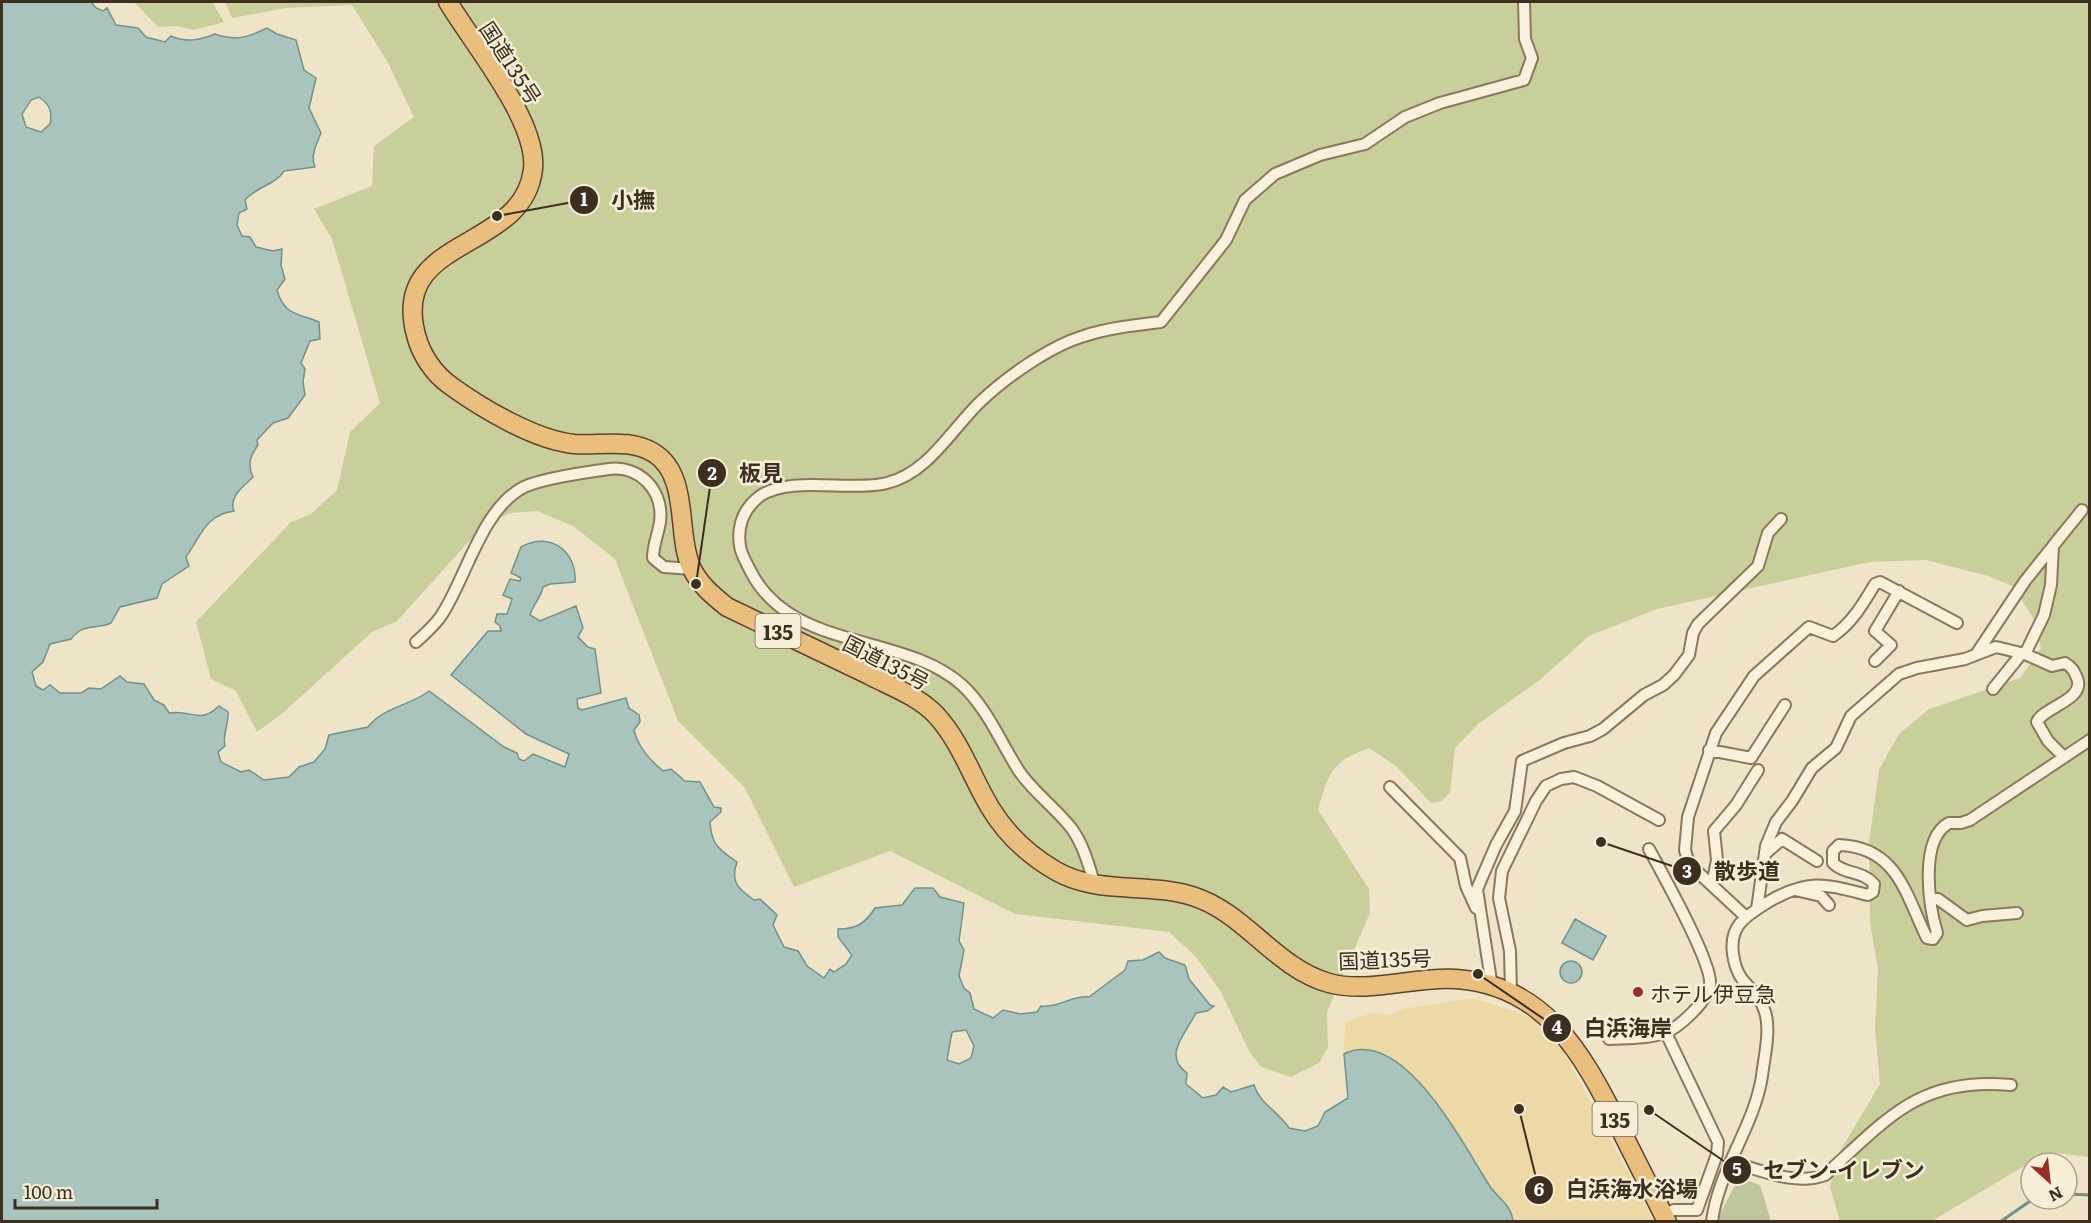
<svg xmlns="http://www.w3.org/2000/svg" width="2091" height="1223" font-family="Literata,'Noto Sans JP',serif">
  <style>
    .green { fill: #c9cf9b }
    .sand { fill: #ecd9a5 }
    .cemetery { fill: #bfc49a }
    .water { fill: #a9c4bc; stroke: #6f938a; stroke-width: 1.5; fill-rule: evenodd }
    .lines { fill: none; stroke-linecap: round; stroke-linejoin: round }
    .stream { stroke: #6f938a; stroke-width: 3 }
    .minor-casing { stroke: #8d765c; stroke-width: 14 }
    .trunk-casing { stroke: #5b4430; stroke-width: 21 }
    .minor { stroke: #faf1dc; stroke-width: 10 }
    .trunk { stroke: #eabe7c; stroke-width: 18 }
    .poi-dot { fill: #9e2a2b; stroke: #f7eed8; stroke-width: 2 }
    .labels { text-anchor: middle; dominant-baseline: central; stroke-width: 5; stroke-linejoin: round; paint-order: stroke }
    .shield { fill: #f7eed8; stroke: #756857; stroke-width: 1.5 }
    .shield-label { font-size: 20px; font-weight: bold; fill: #3d2e20 }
    .street-label { font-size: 21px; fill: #3d2e20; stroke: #f7eed8 }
    .poi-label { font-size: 21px; fill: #3d2e20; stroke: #f7eed8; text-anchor: start }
    .leader { fill: none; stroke: #3d2e20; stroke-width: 2 }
    .callout-dot { fill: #3d2e20; stroke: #f7eed8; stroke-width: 2 }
    .mark-label { font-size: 18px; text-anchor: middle; font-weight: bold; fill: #fff }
    .callout-label { font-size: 22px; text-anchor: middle; font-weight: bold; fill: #3d2e20; stroke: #f7eed8; stroke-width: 5; stroke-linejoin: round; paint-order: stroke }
  </style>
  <rect width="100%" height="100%" fill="#f0e4c8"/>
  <path class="green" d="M134,2H212L224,22L194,30L178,26L158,27Z
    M225,2H2089V1157L2048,1152L1932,1221H1840L1830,1187L1836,1158L1880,1084L1875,1030L1878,969L1870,923L1869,842L1879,770L1899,734L1929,709L2020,678L2041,648L2033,618L2014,587L1988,576L1926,560L1870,562L1657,609L1589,636L1541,679L1478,724L1455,748L1450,792L1442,801L1431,803L1397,767L1369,748C1331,762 1329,773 1318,810L1369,889L1370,913L1327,1012L1328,1048L1319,1063L1291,1077L1261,1067L1249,1051L1221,992L1196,957L1169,932L1015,914L890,851L794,887L745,788L678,721L615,559L573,526L537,511L511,513L492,521L472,538L397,621L372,632L284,712L257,732L236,691L211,679L196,622L291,522L311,514L337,490L350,432L380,403L332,239L314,209L372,186L374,146L414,117L387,61L352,5L286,8L232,18Z"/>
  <path class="sand" d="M1473,998L1517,1012L1535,1021L1562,1049L1654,1221H1513C1510,1204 1497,1198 1488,1184C1464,1145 1403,1026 1344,1054L1345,1022L1372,1013L1392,1015L1402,1009Z"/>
  <path class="cemetery" d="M1749,1181L1760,1185L1771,1221H1719L1720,1214L1734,1187Z"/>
  <path class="water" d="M2,2H91L96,8L103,11L107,8L116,25L138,28L146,37L165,42L171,36C186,43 200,40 215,34C236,41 247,38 267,28L277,34L296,40L304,70L316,78L309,108L321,133C317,143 310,156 315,167L284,171C277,184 256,187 245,200L247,209L239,213L237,225L242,236L250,237L256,247L273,251L282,249L281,265L285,279L277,290C284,315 297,313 319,322L320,339L310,341L301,363L305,369L303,382L305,395L288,418L273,423L257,440L258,445C250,456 247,465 253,477C244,486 228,497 234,511C205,515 201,536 186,557L189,566L162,584L157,598L120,607L111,623C96,630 84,622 71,639L50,644L43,662L32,672L36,686L43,690L50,685L60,693H81L89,688L101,689L120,676L127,682L144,684L154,700L164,705L169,713C192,709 199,725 219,706L228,712C229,725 222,733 225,746L218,752L221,762L241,772L249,770L264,780L289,777L299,767L314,762L325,749L329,735L368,727C383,707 410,706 429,691L504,747L517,753L519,759L524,761L533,754L565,767L569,754L526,734L451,675L488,631H501L500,626L495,622L497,614H507L512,599L503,595L510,579L520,581L521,578L511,573L521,547C550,531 577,551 575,582L550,584L543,587C541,598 533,604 530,615L540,621L576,606L583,628L578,637L588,647L595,649L601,693L577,699L578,708L582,710L626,698L629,708L639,715L640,722L634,730C638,747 649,759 663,771L671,769L685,781L700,782L714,807L721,808V812L710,822C711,844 719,850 737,862C730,882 738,889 754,900L760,899L777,915L773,925L784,947L798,951L807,966L824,978L830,969L834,972L846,964L852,955L838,937V929C856,929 865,924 875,908L902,905L915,888H933L940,897L964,903L959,941L964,950L959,976L964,988L970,993L974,1009L993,1018L1003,1010L1020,1014L1037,1012L1041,1006C1060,1008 1071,995 1089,997L1125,970L1128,961L1143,960L1159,952L1165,958L1185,965L1189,979L1210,1005L1214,1006L1207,1011L1196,1013C1186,1033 1162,1056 1187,1073L1186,1084L1203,1098L1216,1095L1223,1087L1231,1092L1254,1085C1260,1104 1278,1111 1289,1128L1305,1131L1318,1126L1325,1112L1348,1098L1344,1054C1403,1025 1464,1146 1489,1185C1498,1199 1511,1204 1513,1221H2ZM39,97C49,104 53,111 50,124L41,132L26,127L22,114L31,100ZM966,1030L974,1046L971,1058L959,1064L947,1060L952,1032Z
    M1575,919L1606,936L1593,960L1562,943Z
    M1560 972a11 11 0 1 1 22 0a11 11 0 1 1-22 0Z"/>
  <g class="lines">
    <path class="stream" d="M2067,1194L2090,1195
      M2000,1222L2033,1199"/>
    <g class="minor-casing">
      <path id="minor" d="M416,642C425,634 434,626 441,616C466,579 481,509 524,487C543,478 587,472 609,469C639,465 664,490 660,522C658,535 653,545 653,558L664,567L692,569
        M1977,653L2025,581L2053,546
        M2025,654L2044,615L2051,585L2053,546L2082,510
        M1875,661L1891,645L1875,631L1899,591
        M1993,689L2022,653
        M1709,750L1751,758L1785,705
        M1390,787L1460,858L1466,886L1476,908
        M1765,854L1782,839L1817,861
        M1712,885L1717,860L1714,831L1736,805L1758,770
        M1095,886C1089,866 1084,846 1072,829C1056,808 1034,793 1019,771C1001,743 987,708 962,685C903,632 790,652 750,570C746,562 741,554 740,546C737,526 743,509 760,496C790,475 851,492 887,483C928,473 951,430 980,402C1005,378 1050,346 1084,336C1108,328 1136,325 1161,322L1226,240L1245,200L1275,174L1320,155L1365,144L1405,117L1440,103L1524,80L1532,58L1525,39L1524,2
        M1795,890L1821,896L1829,905
        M1930,899H1938L1967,920L1982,916L2017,913
        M1757,909L1766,846L1776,822L1792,801L1812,768L1836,748L1851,716L1899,674L1917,668L1965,659L1996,647L2025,654L2052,666L2065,663C2072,667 2074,671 2077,678C2086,700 2043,707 2037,722L2048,741L2063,756
        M1746,917L1689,864L1685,850L1688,817L1716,733L1754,676L1809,627L1833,636C1852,623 1863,604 1875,584L1880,582L1957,623
        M1492,987L1477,889L1496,845L1515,811L1522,761L1564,743L1590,736L1603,729L1644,695L1663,685L1674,675L1689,655L1693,633L1698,624L1758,566L1768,533L1781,519
        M1511,993L1510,951L1499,898L1502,871L1536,801L1546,786L1561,779L1574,777L1597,786L1659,820
        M1609,1039C1626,1038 1647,1039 1664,1033C1679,1028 1709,1000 1710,984C1712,962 1662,873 1649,849
        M1732,1162C1760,1170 1796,1186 1825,1175C1887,1119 1920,1076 2011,1085
        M1663,1214L1674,1210H1697L1717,1154L1718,1142L1666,1033
        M1712,1222C1718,1170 1754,1128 1762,1076C1764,1058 1771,1030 1765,1012C1761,998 1751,990 1742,979C1737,972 1734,962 1733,954C1729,925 1746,916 1768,902C1809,878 1825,884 1868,895L1873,892L1874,884C1862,870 1845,875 1833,863V851L1839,845C1898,847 1906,896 1927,938L1933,939L1937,933C1929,906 1919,839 1949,823H1961L1970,820L2090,740"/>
    </g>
    <g class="trunk-casing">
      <path id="trunk" d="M448,2C473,44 538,121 533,169C524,253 389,235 416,335C421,355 434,374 451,386C483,409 535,440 574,444C601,446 629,438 654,453C690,476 676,533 691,567C699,584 712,595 727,607C774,630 822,652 869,675C892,687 918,696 936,715C961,742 972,778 991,809C1007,835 1030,856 1056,871C1098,895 1147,882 1192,896C1245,912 1275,968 1329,983C1369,994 1415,976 1456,979C1545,985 1582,1053 1618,1124C1634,1157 1651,1189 1667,1222"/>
    </g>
    <use href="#minor" class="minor"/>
    <use href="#trunk" class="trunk"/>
  </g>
  <circle class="poi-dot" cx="1638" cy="992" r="6"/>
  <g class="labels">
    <g class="shield">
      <rect x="755.5" y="614" width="45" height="34" rx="4.5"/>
      <rect x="1592.5" y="1102" width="45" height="34" rx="4.5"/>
    </g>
    <g class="shield-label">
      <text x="778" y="631">135</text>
      <text x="1615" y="1119">135</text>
    </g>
    <g class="street-label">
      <text transform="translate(512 62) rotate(57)">国道135号</text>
      <text transform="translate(887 661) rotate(27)">国道135号</text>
      <text transform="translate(1385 958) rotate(-2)">国道135号</text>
    </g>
    <g class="poi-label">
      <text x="1650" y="992">ホテル伊豆急</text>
    </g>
  </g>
  <path class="leader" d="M497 216L584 200M696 584L712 473M1601 842L1687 871M1478 974L1557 1028M1649 1110L1737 1170M1519 1109L1539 1190"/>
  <g class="callout-dot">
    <circle cx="497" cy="216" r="6"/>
    <circle cx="696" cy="584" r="6"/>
    <circle cx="1601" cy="842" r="6"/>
    <circle cx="1478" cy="974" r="6"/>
    <circle cx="1649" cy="1110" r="6"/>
    <circle cx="1519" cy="1109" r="6"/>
    <circle cx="584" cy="200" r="15"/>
    <circle cx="712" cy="473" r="15"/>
    <circle cx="1687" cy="871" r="15"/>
    <circle cx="1557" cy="1028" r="15"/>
    <circle cx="1737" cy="1170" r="15"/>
    <circle cx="1539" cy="1190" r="15"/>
  </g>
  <g class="mark-label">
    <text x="584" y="206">1</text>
    <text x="712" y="480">2</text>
    <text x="1687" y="878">3</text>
    <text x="1557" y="1034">4</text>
    <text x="1737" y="1176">5</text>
    <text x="1539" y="1196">6</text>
  </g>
  <g class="callout-label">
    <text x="633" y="208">小撫</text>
    <text x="761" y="481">板見</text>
    <text x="1747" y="879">散歩道</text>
    <text x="1628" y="1036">白浜海岸</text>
    <text x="1844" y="1178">セブン-イレブン</text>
    <text x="1632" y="1197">白浜海水浴場</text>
  </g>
  <rect width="2091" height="1223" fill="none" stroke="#3d2e20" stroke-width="6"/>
  <g transform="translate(2049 1181) rotate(153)"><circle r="28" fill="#f7eed8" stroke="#ada18e" stroke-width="1.5"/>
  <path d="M0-4.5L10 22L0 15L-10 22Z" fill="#9e2a2b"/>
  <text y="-9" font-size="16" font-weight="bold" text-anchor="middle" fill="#3d2e20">N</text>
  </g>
  <path d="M15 1199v9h142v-9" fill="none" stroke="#3d2e20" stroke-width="3"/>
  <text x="24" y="1199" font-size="18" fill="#3d2e20" stroke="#f7eed8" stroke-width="4.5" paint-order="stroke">100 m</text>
</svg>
